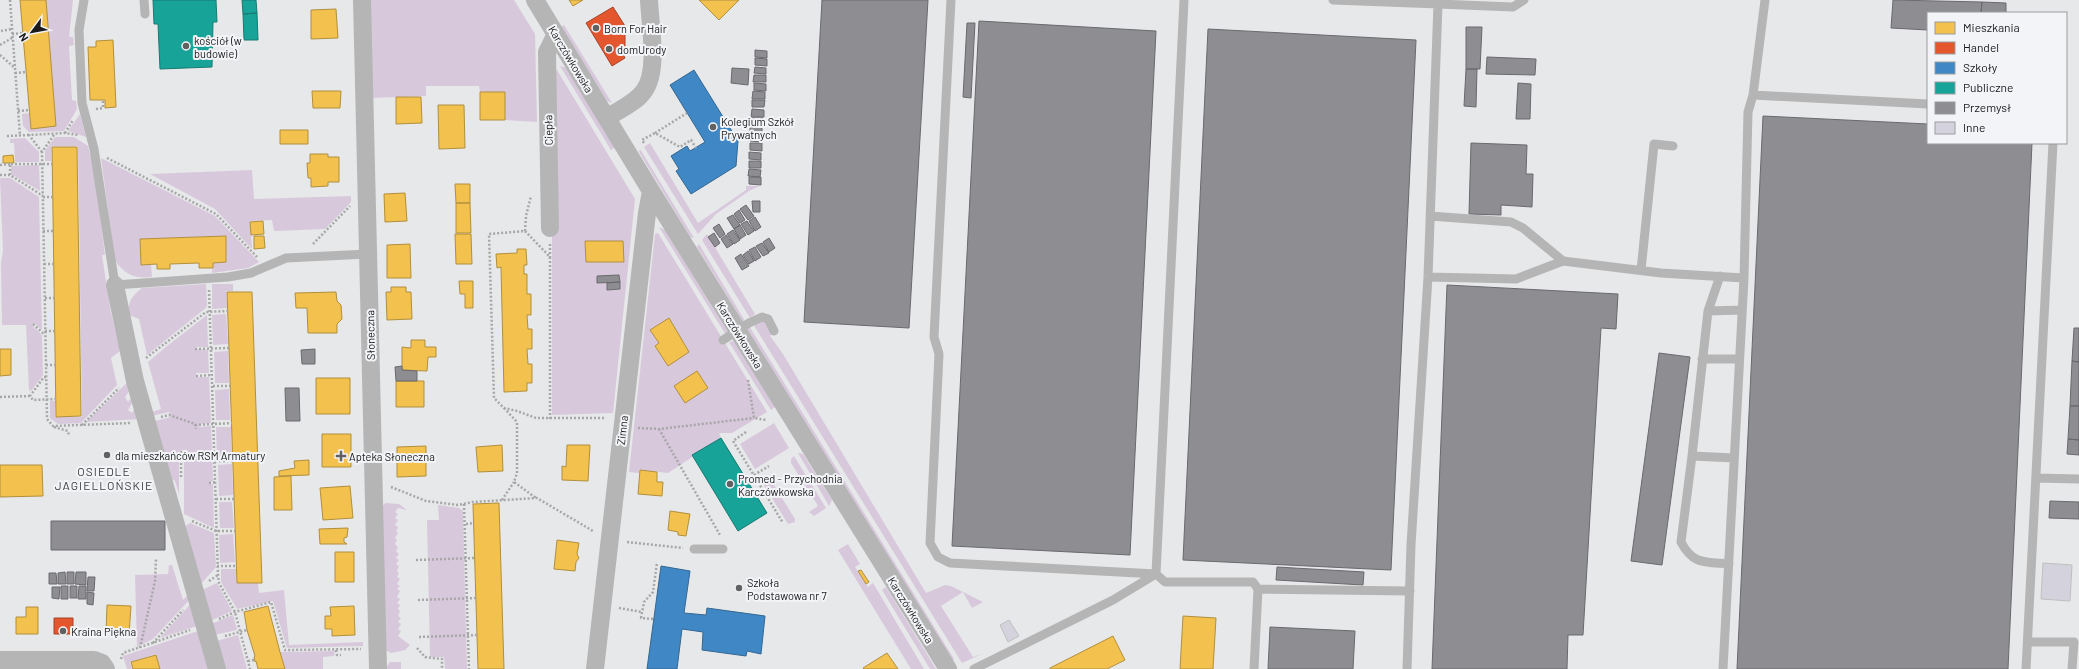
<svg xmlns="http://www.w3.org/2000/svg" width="2079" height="669" font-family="Barlow,sans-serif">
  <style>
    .green { fill: #d8c8dc }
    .homes { fill: #f2c14e; stroke: #b18f3e }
    .shops { fill: #e4572e; stroke: #a74428 }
    .schools { fill: #3f88c5; stroke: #346792 }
    .public { fill: #17a398; stroke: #187a72 }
    .industry { fill: #8d8d92; stroke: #6a6a6e }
    .building { fill: #d4d3dd; stroke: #bfbfc0 }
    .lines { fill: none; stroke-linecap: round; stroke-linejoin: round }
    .path { stroke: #a7a7a8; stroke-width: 2.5; stroke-dasharray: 2 2; stroke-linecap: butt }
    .lane { stroke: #b5b5b6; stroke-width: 9 }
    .street { stroke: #b5b5b6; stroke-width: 18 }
    .poi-dot { fill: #616162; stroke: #f3f4f7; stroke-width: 1.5 }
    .labels { text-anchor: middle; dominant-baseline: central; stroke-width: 4; stroke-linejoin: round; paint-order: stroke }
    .poi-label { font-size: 11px; fill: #19191a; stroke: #f3f4f7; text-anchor: start }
    .street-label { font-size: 11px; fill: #19191a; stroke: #f3f4f7 }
    .neighbourhood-label { font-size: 12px; letter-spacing: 1px; fill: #414245; stroke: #f3f4f7 }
  </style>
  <rect width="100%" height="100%" fill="#e7e8e9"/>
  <path class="green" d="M46,0H73L69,37H73L74,45L69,46L72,100L76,101L77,109L64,131L29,132L23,126L22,114L30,113L31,129L56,126Z
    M368,0H514L535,34L537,122L505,120V92H480L479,86H426V96L370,98Z
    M564,25L612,103L607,101L561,27Z
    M560,66L566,68L615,147L611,150Z
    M554,70H557L635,199L613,413L552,415V228Z
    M80,114L86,137L68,131Z
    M55,137H74L88,146L95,175L105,255H102L110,308L120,351L111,358L117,385L81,423L58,424L50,418V401H55V417H82L78,146H51V161H45V151Z
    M25,138L39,152V162H15L14,143H10V139Z
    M650,143L698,223L746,190V186H760L749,191L716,214L698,234L644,147Z
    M640,149L694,238L690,237L639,152Z
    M101,158L215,216L259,262L248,268L212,273L213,263L226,262L225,236L140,239L141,265H151L152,277C136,279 124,275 115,260Z
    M39,165L40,191L11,174V166Z
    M252,170L254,199L351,196V202L325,229L274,231L272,220L250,221L252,249L215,209L150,174Z
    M0,178H10L39,197L42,330L34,323L32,325L42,335L43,375L32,390L29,391L26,325H2L1,263L3,251Z
    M659,227L665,230L727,331L728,333L726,335Z
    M658,233L767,412L732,433H719L721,438L668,473L640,470L639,473L629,472L655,234Z
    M707,234L755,314L750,318L702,240Z
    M699,244L745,321L743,322L697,247Z
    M206,284L207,307L147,355L139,319L129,315C128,301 131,297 142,288Z
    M212,284H233V291H226L227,308L212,309Z
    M226,314L228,344L213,345L212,315Z
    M207,315L208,347H196L195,349L208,350L209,373H196L197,377H209L211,423L199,424V427L211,426L213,481L209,482V484H213L214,528L184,514V450L179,451V494L175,481L172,479L155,421L171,417L169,412L151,416L152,412L161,409L148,362L167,346Z
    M757,321H765L772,334L770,336L783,354L926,593L945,585L951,586L983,602L972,608L963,592L941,606L973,657L984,653L962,663L753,324Z
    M749,326L954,659L951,661L748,330Z
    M734,341L775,407L771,410L729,342Z
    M228,351L229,383H215L214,352Z
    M130,380L132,387L125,397L128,402L134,394L135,398L128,410L132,413L137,405L141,419L86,422Z
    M229,389L230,420H216L215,390Z
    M774,423L789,448L755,469L740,444Z
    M216,427H231L232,458L217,459Z
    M798,453L803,454L832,500L829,506Z
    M794,456L826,508L814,516L809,512L818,506L791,463V459Z
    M232,464L233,495L219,496L218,465Z
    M769,477L795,519V522L788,524L762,482Z
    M219,502H232L234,528H220Z
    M386,503L399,504L407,510L398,508L395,512L398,514L395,518L398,520L395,525L398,527L396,531L398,533L395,538L397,540L395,544L398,547L396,551L399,554L396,558L399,560L396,564L399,566L397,571L399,573L397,577L400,579L397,584L400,586L397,589L400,591L397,597L400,599L397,603L400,605L398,609L400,611L398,616L401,618L398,622L401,624L398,629L401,631L398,636L410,645L405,650L391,653L385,650L382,506Z
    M438,505L459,508L463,511L467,669H445L444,657H430L427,520H439Z
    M190,523L214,533L216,567L200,585L183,528Z
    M233,534L235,562L220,563L219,535Z
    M848,544L860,564L855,567L868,587L873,583L924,669H911L838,550Z
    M169,565H172L183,600L191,592L192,597L153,639L137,647L135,575L168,574Z
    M221,569H236L237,583H258L259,593L284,590L289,645L363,642V646L287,648L273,601L237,609L221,582Z
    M217,583L232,611L210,621L202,590Z
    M886,587L936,669H930L882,590Z
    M194,600L200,625L160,638Z
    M233,615L237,630L214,635L211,624Z
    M201,630L212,669H160L156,654L130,662L132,669H127L123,656Z
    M238,635L247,669H223L216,641Z
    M335,651L334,656L323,657V669H285L280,652Z
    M390,662H401V669H385Z"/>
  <path class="homes" d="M20,0H46L56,126L31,129Z
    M569,0H583L573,6Z
    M699,0H739L719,20Z
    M336,9L338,38L311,39V10Z
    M113,40L116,107L105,108V100H90L88,47H96V41Z
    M312,91H341L340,108H313Z
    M480,92H505V120H480Z
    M396,97H421L422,123L396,124Z
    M438,105H464L465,148L439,149Z
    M280,130H308V144H280Z
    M52,147H77L81,416L56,417Z
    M310,154H328V157H339V182H328V186L311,187V178H308L307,163H310Z
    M13,155L14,163H3V156Z
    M455,184H470V203H456Z
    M405,193L407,221L385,222L384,194Z
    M456,203H470L471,233H456Z
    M263,221L264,234L251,235L250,222Z
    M455,234H471L472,264H456Z
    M226,236V262L213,263V268H199V263L170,264V269H157V264L141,265L140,239Z
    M254,236H264L265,248L254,249Z
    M585,241H623L624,262H586Z
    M410,244L411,278H387V245Z
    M517,249H526L527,265H524V274H527V294H531V315H527L528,329H532V349H527L528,364H532V383H527V391L504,392L501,267L497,268L496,254L517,253Z
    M459,281H473V308H465V294H460Z
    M391,287H406V292H411L412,319L387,320L386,292H391Z
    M227,292H252L262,583H237Z
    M336,292L337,301L341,305L342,319L337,324V333H308L307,308H296L295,293Z
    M669,318L689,352L668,366L655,346L659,343L650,330Z
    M411,340H425V347H436V357H428L427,371L402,370V347L411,348Z
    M0,349H11V375L0,376Z
    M697,371L708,388L685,403L674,386Z
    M316,378H350V414H316Z
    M396,381H424V407H396Z
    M322,434H351V467H322Z
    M502,445L503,471L478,472L476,447Z
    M567,445H590L588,481L562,480V466L566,467Z
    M426,446V476L397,477V447Z
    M309,460V475L279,476V471L295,468L294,461Z
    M0,465H42L43,496L0,497Z
    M640,470L657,472V482H663L662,496L638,494Z
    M291,476L292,510H274V477Z
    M350,486L353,518L323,520L320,488Z
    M499,503L504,669H478L473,504Z
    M670,511L690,514L686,536L678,535V532L668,530Z
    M348,528L347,537L344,538V542L347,544H320L319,529Z
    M557,540L579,543L577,554L579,558L576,562L575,571L554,569Z
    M335,552H354V582H335Z
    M861,570L869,582L866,584L858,571Z
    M107,605L131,606L129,634L106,632Z
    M268,606L280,652L285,669H258L256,661L255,662L254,657L255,656L247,630L244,612Z
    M354,606L355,635L332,636V629H325V616H331L330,607Z
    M26,607H38V634H16V617H26Z
    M1183,616L1216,618L1213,669H1180Z
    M1113,636L1125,660L1107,669H1050V668Z
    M887,653L898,669H864L863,668Z
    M156,655L160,669H133L131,662Z"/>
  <path class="shops" d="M613,7L625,26V48L621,50L625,58L612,66L586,23Z
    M54,618H73V634H54Z"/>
  <path class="schools" d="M694,70L738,141L736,166L691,194L676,171L679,169L671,156L687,146L690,151L705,142L670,85Z
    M661,566L690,571L684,613L706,615L707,608L765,616L761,654L747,651L746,656L702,650L703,632L682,629L677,669H647Z"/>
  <path class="public" d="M153,0H216L217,22H213L212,67L160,69L158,24H154Z
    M242,0H256L257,13L243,14Z
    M257,13L258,40H244L243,14Z
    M721,438L767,513L738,531L692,455Z"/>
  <path class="industry" d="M822,0H928L909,328L804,322Z
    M1893,0L1982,2L1981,13H1928V30L1891,28Z
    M1982,2L2006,3V13H1981Z
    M979,21L1156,31L1130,555L952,546Z
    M967,23H975L971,98L963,97Z
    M1466,27H1482L1480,69H1466Z
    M1208,29L1416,40L1391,570L1183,560Z
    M755,50L767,51V58L755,57Z
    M1487,57L1536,59L1535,75L1486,74Z
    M755,58L767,59V66L755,65Z
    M755,67L766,68V74L754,73Z
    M732,68L749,69L748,85L731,83Z
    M1466,69H1477L1476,107L1464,106Z
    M754,75H766V82H753Z
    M754,83L766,84V91L754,90Z
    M1518,83L1531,84L1530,119H1516Z
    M753,91L765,92V99H752Z
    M752,100H765L764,107H752Z
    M752,109L764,110V117H751Z
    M1763,116L1928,124V143H2032L2008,669H1737Z
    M751,118H763V125H750Z
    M750,126L762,127V134L750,133Z
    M750,134L762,135V142L750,141Z
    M750,143H762V151L750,150Z
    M1471,143L1527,145L1526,174H1533L1532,207L1501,205V215L1469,214Z
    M749,152L761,153V160L749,159Z
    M749,161H761V168H749Z
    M749,169L761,170L760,177L748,176Z
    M749,177H761V185L749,184Z
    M752,201H760V212H753Z
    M746,205L754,216L748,220L740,209Z
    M739,210L745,220L740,223L734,214Z
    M733,215L740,225L734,229L727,218Z
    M755,217L761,227L755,231L749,221Z
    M747,221L754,231L748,235L741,224Z
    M719,224L725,234L720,238L713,228Z
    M740,225L746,235L740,239L734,229Z
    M733,230L740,240L734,244L727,234Z
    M714,233L720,243L715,247L708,237Z
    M726,235L733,244L727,248L721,239Z
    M769,238L775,248L769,252L763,242Z
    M762,243L769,253L763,256L756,246Z
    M755,247L761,257L755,261L749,250Z
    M748,251L754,261L749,264L743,255Z
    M741,254L749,266L742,270L735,258Z
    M619,275L620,282L597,283V276Z
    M620,282V289L607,290V283Z
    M1447,285L1618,294L1616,329L1601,328L1583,635H1568L1567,669H1432Z
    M2074,328H2079V362L2072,361Z
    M315,349V364H302L301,350Z
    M1659,353L1690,357L1662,565L1631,561Z
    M2072,361L2079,362V406H2070Z
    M402,366V370L417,371V381H396L395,367Z
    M285,388H299L300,421H286Z
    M2070,406H2079V440L2068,439Z
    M2068,439L2079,440V455L2067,454Z
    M2050,501L2079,502V519L2049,518Z
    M51,521H165V550H51Z
    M1277,567L1364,572L1363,585L1276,580Z
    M65,572L66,584H58V573Z
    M67,572H74V584H67Z
    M76,572H86V585L75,584Z
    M49,573H56L57,584H49Z
    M88,577H95L94,591H87Z
    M61,586H68V599H61Z
    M70,586H77V598H70Z
    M79,586H86V599H78Z
    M52,587H60L59,599L52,598Z
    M87,592L94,593L93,605L87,604Z
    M1270,627L1355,631L1353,669H1268Z"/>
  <path class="building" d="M2043,563L2072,565L2070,601L2041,599Z
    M1009,620L1019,636L1008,642L1000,625Z"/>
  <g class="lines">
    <path class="path" d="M10,0L20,136
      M1,31L12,29
      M12,34L23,33
      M0,45L12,38
      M0,55L15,68
      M15,73L26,72
      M96,109L103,108V100
      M18,111L30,110
      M65,133L73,120
      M655,133L687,113
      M54,135L42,152L47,419L53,426L130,423
      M7,136L29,135
      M644,143L642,140L655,133L680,147L691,140L696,148
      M42,152L29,135L65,133L78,135
      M107,158L216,214L257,257
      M0,165L10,164
      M0,175H10L40,194H43
      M10,175V164H52
      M43,197H52
      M43,231H53
      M525,231L526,216L531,196
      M313,244L350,206
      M550,244V257
      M44,264H53
      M209,290L218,575L219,583L235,612L250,669
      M45,298H54
      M33,324L43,333H45
      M45,331H54
      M195,349L229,348
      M146,358L206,312L228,311
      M46,365H55
      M196,376L212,375
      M46,377H44L30,396L33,400L56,399
      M748,380L754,418L766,420
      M213,386H230
      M0,397L30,396
      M504,408L517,422V473L514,482L536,498
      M161,417L169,415L195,424L196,429
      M550,419V257L525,231L489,234L494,398L504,408L517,411L536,418H606
      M82,425L119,388
      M195,425L232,423
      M54,427L68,431L69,436
      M638,428L659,429L754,418
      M659,429L720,535
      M746,432L733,441L783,523
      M181,451V478
      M215,461H233
      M754,475L769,466
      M209,483L216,482
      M391,487L426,501L458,505L473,502L537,498L593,531
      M216,499H234
      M502,500L514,482
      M464,504L469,669
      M192,521L216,531H235
      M466,524L474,523
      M627,542L683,548
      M416,560L475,558
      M217,566H236
      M209,581L218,575
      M418,600L476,598
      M619,608L642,612
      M219,619L235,612L271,602L285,650L361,649
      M653,619L641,618L644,602L653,592L657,563
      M225,636L247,630
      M419,637L477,635
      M153,643L183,610
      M140,648L155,581L156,559
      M417,648L425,657L442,659V669
      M336,650L337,655H341
      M121,659L123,653L190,630
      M248,661L254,660"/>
    <path class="lane" d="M84,0L79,30L82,103L94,149L115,285L228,277L251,273L286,258L368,254
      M144,0L145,14
      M951,0L934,337L939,354L930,543L938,557L950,563L1156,574L1165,582H1253L1258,589L1254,669
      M1333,0L1438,4L1428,277L1411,545L1407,669
      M1765,0L1753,95L1928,104
      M1438,4L1513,7L1524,0
      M1430,216L1511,222L1523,228L1563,261
      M1641,270L1654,144L1673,146
      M1428,277L1516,279L1563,261L1661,273L1744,278
      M1708,311L1742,310
      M723,340L749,323L762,317L768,319L774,331
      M1702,359H1739
      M1692,456L1708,311L1720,276
      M2036,478L2079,479
      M694,549H723
      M1729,564C1705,562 1693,565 1681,542L1692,456L1734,458
      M1156,574L1184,0
      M1258,589L1410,591
      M2028,642H2074L2072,669
      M974,669L1113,600L1156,574
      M1723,669L1744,278L1748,112L1753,95
      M2026,669L2053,143"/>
    <path class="street" d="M362,0L378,669
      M535,0L651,191L948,669
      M607,118C618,110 636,103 644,91C659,71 650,25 649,0
      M550,228L547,52L556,34
      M115,285L135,381L217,669
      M0,660H94L102,663L106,669
      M595,669L647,213L651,191"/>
  </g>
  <g class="poi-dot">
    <circle cx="596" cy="28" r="4"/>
    <circle cx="186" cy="46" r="4"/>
    <circle cx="609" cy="49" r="4"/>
    <circle cx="713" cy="127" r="4"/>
    <circle cx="107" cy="455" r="4"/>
    <path d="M339 450h4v4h4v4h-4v4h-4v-4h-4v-4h4z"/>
    <circle cx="730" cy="484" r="4"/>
    <circle cx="739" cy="588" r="4"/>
    <circle cx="63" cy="631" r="4"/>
  </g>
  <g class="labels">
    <g class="poi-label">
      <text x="604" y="28">Born For Hair</text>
      <text x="194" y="40">kościół (w<tspan x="194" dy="13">budowie)</tspan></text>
      <text x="617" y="49">domUrody</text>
      <text x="721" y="121">Kolegium Szkół<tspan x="721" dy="13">Prywatnych</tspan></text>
      <text x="115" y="455">dla mieszkańców RSM Armatury</text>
      <text x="349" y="456">Apteka Słoneczna</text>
      <text x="738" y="478">Promed - Przychodnia<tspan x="738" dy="13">Karczówkowska</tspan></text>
      <text x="747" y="582">Szkoła<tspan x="747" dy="13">Podstawowa nr 7</tspan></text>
      <text x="71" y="631">Kraina Piękna</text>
    </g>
    <g class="street-label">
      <text transform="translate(571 59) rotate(59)">Karczówkowska</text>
      <text transform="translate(548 130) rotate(-91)">Ciepła</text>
      <text transform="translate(370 335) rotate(-91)">Słoneczna</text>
      <text transform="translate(740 335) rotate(58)">Karczówkowska</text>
      <text transform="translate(622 430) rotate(-83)">Zimna</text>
      <text transform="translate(911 610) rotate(58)">Karczówkowska</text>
    </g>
    <g class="neighbourhood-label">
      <text x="104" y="471">OSIEDLE<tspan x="104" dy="14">JAGIELLOŃSKIE</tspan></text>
    </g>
  </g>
  <rect x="1927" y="12" width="140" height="132" fill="#f3f4f7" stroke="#9c9c9f"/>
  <rect x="1935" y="22" width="20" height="12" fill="#f2c14e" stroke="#9c9c9f"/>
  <text x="1963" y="32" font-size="12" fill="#19191a">Mieszkania</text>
  <rect x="1935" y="42" width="20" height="12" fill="#e4572e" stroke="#9c9c9f"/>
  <text x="1963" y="52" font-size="12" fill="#19191a">Handel</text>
  <rect x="1935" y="62" width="20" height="12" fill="#3f88c5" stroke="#9c9c9f"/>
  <text x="1963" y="72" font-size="12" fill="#19191a">Szkoły</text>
  <rect x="1935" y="82" width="20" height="12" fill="#17a398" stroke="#9c9c9f"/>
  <text x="1963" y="92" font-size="12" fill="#19191a">Publiczne</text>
  <rect x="1935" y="102" width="20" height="12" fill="#8d8d92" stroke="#9c9c9f"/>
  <text x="1963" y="112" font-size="12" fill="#19191a">Przemysł</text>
  <rect x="1935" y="122" width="20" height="12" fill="#d4d3dd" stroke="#9c9c9f"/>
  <text x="1963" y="132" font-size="12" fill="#19191a">Inne</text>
  <g transform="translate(32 32) rotate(238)" stroke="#f3f4f7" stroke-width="3" paint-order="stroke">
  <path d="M0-3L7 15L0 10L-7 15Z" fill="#19191a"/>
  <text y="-6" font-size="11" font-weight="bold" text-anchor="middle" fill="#19191a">N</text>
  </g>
</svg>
